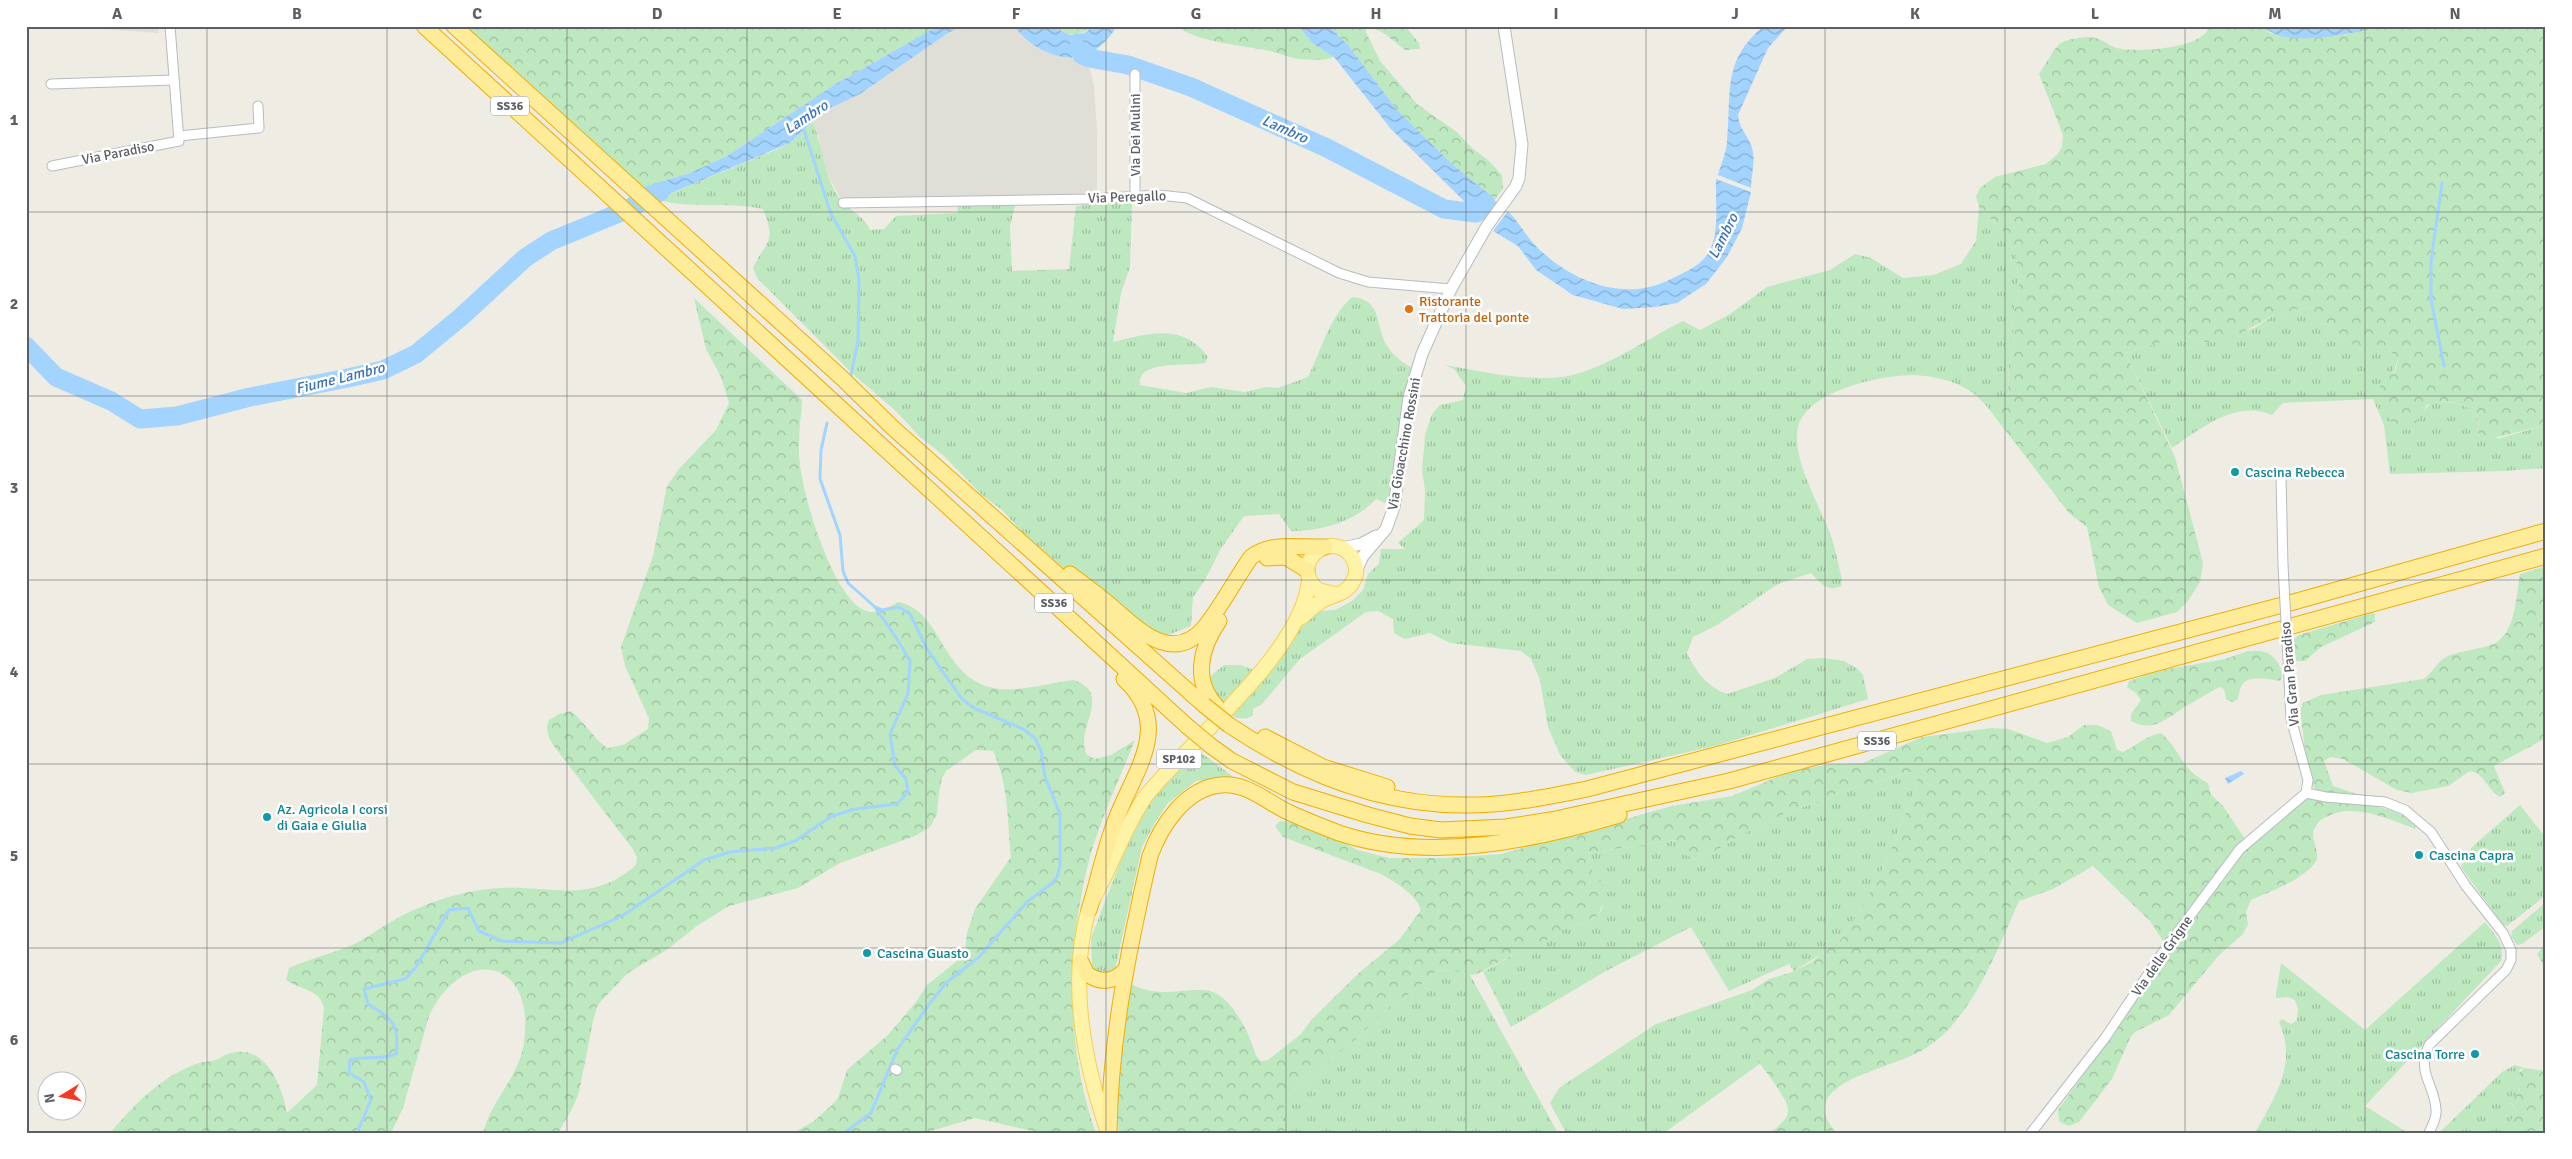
<svg xmlns="http://www.w3.org/2000/svg" width="2572" height="1159" font-family="Signika,sans-serif">
  <style>
    .industrial { fill: #dfded7 }
    .grass { fill: url(#grass-tufts) }
    .forest { fill: url(#forest-crowns) }
    .water { fill: url(#water-waves) }
    .lines { fill: none; stroke-linecap: round; stroke-linejoin: round }
    .stream { stroke: #a2d4ff; stroke-width: 3 }
    .river { stroke: #a2d4ff; stroke-width: 19 }
    .minor-casing { stroke: #b8bbc0; stroke-width: 11 }
    .tertiary-casing { stroke: #b8bbc0; stroke-width: 13 }
    .primary-casing { stroke: #f9cf51; stroke-width: 16 }
    .trunk-casing { stroke: #f1ad00; stroke-width: 17 }
    .minor { stroke: #fff; stroke-width: 9 }
    .tertiary { stroke: #fff; stroke-width: 11 }
    .primary { stroke: #fff3a7; stroke-width: 14 }
    .trunk { stroke: #ffec98; stroke-width: 15 }
    .minor-bridge-casing { stroke: #b8bbc0; stroke-width: 11; stroke-linecap: butt }
    .trunk-bridge-casing { stroke: #f1ad00; stroke-width: 17; stroke-linecap: butt }
    .minor-bridge { stroke: #fff; stroke-width: 9 }
    .trunk-bridge { stroke: #ffec98; stroke-width: 15 }
    .grid { fill: none; stroke: #5b5f64; stroke-width: 1; stroke-opacity: 0.55 }
    .food-dot { fill: #e8710a; stroke: #fff; stroke-width: 2 }
    .culture-dot { fill: #0f9aa8; stroke: #fff; stroke-width: 2 }
    .labels { text-anchor: middle; dominant-baseline: central; stroke-width: 5; stroke-linejoin: round; paint-order: stroke }
    .shield { fill: #fff; stroke: #8c8f92; stroke-width: 1 }
    .shield-label { font-size: 12px; font-weight: bold; fill: #5b5f64 }
    .street-label { font-size: 14px; fill: #5b5f64; stroke: #fff }
    .food-label { font-size: 14px; fill: #c56008; stroke: #fff; text-anchor: start }
    .culture-label { font-size: 14px; fill: #0d838f; stroke: #fff; text-anchor: start }
    .water-label { font-size: 15px; font-style: italic; fill: #3a73b8; stroke: #fff }
    .neatline { fill: none; stroke: #5b5f64; stroke-width: 2 }
    .grid-label { font-size: 16px; text-anchor: middle; font-weight: bold; fill: #5b5f64 }
  </style>
  <defs>
    <pattern id="grass-tufts" width="24" height="20" patternUnits="userSpaceOnUse" patternTransform="scale(1.25)"><rect width="24" height="20" fill="#bee8bf"/><path d="M3 7l-1-3M5 7V3M7 7l1-3M15 17l-1-3M17 17v-4M19 17l1-3" fill="none" stroke="#9dbf9f"/></pattern>
    <pattern id="forest-crowns" width="20" height="18" patternUnits="userSpaceOnUse" patternTransform="scale(1.25)"><rect width="20" height="18" fill="#bee8bf"/><path d="M2 6a3 3 0 1 1 6 0M12 15a3 3 0 1 1 6 0" fill="none" stroke="#9dbf9f"/></pattern>
    <pattern id="water-waves" width="16" height="10" patternUnits="userSpaceOnUse" patternTransform="scale(1.25)"><rect width="16" height="10" fill="#a2d4ff"/><path d="M0 5q4-4 8 0t8 0" fill="none" stroke="#87afd2"/></pattern>
  </defs>
  <rect width="100%" height="100%" fill="#efece3"/>
  <path class="industrial" d="M66,26H159L158,33Z
    M963,26H1011L1032,45L1066,58L1080,59L1090,70L1094,86L1097,130V198L843,203L828,175L821,156L819,137L813,122L824,111L860,94L948,33Z"/>
  <path class="grass" d="M813,122C823,148 822,170 838,196C847,210 863,214 870,230L884,229L896,216L958,213L957,205L1016,202L1010,226L1012,271L1069,269L1076,206L1132,202L1130,267L1121,293L1113,342C1147,334 1183,322 1208,357L1205,363C1187,367 1137,359 1140,385L1186,393L1211,387L1245,392L1266,387L1278,388L1308,377C1322,349 1328,319 1352,297C1383,299 1375,327 1387,346C1395,358 1405,364 1417,371L1394,507L1376,499C1355,522 1321,531 1291,531L1279,514L1244,516L1220,550L1206,578L1193,597L1191,626L1168,635H1152L1086,588L1027,537L1001,509L982,495L943,455L920,437L896,411L855,376L757,278L753,268C766,240 777,244 763,209C728,201 686,210 657,199L778,149L790,143Z
    M1979,207L2002,230L2016,254L2019,290L2012,317L2014,346L2009,364L2008,394L1995,417C1987,406 1977,394 1965,388C1955,382 1937,377 1925,376C1892,371 1807,389 1798,427C1791,461 1822,508 1832,539C1836,553 1839,567 1842,580L1841,586C1827,593 1820,582 1811,573L1778,584L1717,625L1693,637L1687,653C1697,673 1706,686 1727,694L1775,678L1807,659L1824,658L1844,661L1857,668L1863,675L1868,699L1715,746L1586,775L1575,772L1560,755L1548,727L1540,680L1531,659L1521,651L1450,643L1430,633L1405,639L1394,633L1393,619L1378,611L1366,612L1300,659L1262,704L1253,709V715C1233,728 1219,702 1209,688L1211,676L1224,665H1241L1263,674L1281,649L1309,619L1319,611L1335,610L1352,601L1363,590L1368,574L1379,564L1381,549H1405L1398,543L1424,520L1425,490L1422,470L1425,435L1432,414L1440,405L1463,400L1466,386L1454,369L1445,365C1483,372 1524,381 1562,377C1601,372 1648,338 1683,321L1700,330L1730,314L1767,287L1830,270L1855,254L1871,258L1903,278L1934,275L1961,264L1976,241Z
    M2308,307L2347,342L2363,349H2388L2398,359L2382,402L2393,423L2422,412L2432,402C2445,401 2471,403 2477,417C2480,422 2478,431 2478,437L2500,438L2546,425V468L2503,471L2390,474L2384,425L2373,399L2283,403L2272,415C2236,399 2200,429 2172,448L2125,353L2185,335L2208,343L2254,328L2276,314Z
    M1196,749L1235,778L1196,781L1168,803L1154,824L1142,847L1115,970L1101,973L1092,970L1091,938L1131,834L1151,798Z
    M1912,772L1916,777L1918,783L1886,862L1859,914L1840,939L1831,948L1794,971L1789,964L1729,991L1691,927L1606,971L1511,1027L1483,972L1518,952L1552,938L1563,929L1589,922L1599,914L1602,908L1600,882L1593,872L1588,853L1677,840L1686,855L1701,860L1739,836L1792,810L1826,800L1839,792Z
    M2520,805L2546,838V895L2507,926L2503,925L2461,867L2472,847Z
    M2546,902V926L2522,944L2517,945L2511,937L2512,931Z
    M2485,922C2495,935 2505,944 2501,961L2365,1106L2408,1133H2255C2275,1097 2298,1063 2279,1022L2282,1019L2291,1024L2297,1020L2298,1009L2295,1000L2288,997L2276,998V995L2281,963L2365,1030Z
    M1451,970L1470,975L1558,1133H1286L1281,1117L1288,1096L1358,1037L1393,1003L1411,993L1437,971Z
    M1752,990L1751,996L1753,1009L1741,1025L1761,1063L1664,1133H1566L1550,1103L1559,1088L1656,1024Z
    M2515,1065L2524,1068L2520,1069L2517,1078C2524,1088 2517,1094 2511,1103L2517,1112L2511,1121L2519,1133H2439L2502,1072Z"/>
  <path class="forest" d="M466,26H938L834,85L727,156L690,173L643,187Z
    M1049,26H1094C1079,37 1064,37 1049,26Z
    M1177,26H1299L1312,43L1334,57C1324,61 1310,60 1300,59C1289,58 1280,53 1270,51C1244,45 1197,43 1177,26Z
    M1329,26H1405L1419,43L1420,49L1405,50L1385,34L1372,27L1365,30L1380,61L1417,104L1458,133L1472,148L1488,160L1502,175L1503,189L1495,199L1451,163L1398,111L1348,45Z
    M2209,26H2263L2270,33L2301,38L2343,35L2383,26H2546V425L2481,441C2475,434 2481,426 2478,418C2472,403 2439,397 2427,405C2420,415 2415,430 2401,431C2389,421 2381,405 2379,389L2384,380L2395,372L2398,359L2388,349H2363L2347,342L2308,307L2276,314L2229,340L2208,343L2185,335L2125,353L2175,457L2203,563L2200,582L2188,601L2177,612L2137,623L2108,605L2099,587L2087,527L2069,513L1995,417L2008,394L2009,364L2014,346L2012,317L2019,290L2016,254L2002,230L1979,207L1976,196L1981,187L1995,177L2046,164L2057,155L2062,147L2063,135L2039,74C2044,67 2056,45 2061,43C2070,38 2087,36 2096,38C2103,40 2110,46 2117,48C2136,53 2205,49 2209,26Z
    M694,298L802,400C801,421 797,444 800,465C803,496 835,607 870,612C880,613 890,606 899,602C942,612 940,672 989,687C1012,694 1049,683 1073,680C1115,693 1073,730 1087,755L1095,759L1111,755L1135,740C1120,778 1101,817 1090,857C1067,942 1065,1049 1096,1133H1042L975,1118L924,1133H793L814,1121L833,1104L838,1098L847,1070L888,1035L916,1002L927,985L957,961L965,950L967,933L975,909L1011,857C1007,821 1009,784 993,751L976,750L946,771L942,778L939,792L937,814L930,827L915,836L840,863L798,888L729,906L698,925L668,949L628,973L601,1001L597,1007L593,1021L579,1092L573,1107L558,1133H483C491,1100 520,1076 524,1042C536,958 463,944 429,1016L403,1108L391,1133H110C136,1103 161,1076 199,1063C205,1061 213,1062 218,1059C221,1058 222,1056 225,1055C264,1039 282,1085 287,1113L317,1085L324,1008C321,990 299,989 286,980L289,968C309,959 330,954 350,946C366,939 381,927 396,919C426,902 468,889 502,888C553,886 592,904 636,865L637,857L632,848L554,746L549,738L547,727L549,720L559,714L571,711C585,722 592,737 607,748L623,745L648,729L649,718L625,666L621,647L653,556L667,486L679,469L716,430L729,403L721,377L706,349Z
    M2546,566V738L2494,766L2505,793L2500,797C2487,790 2485,773 2470,771L2448,786L2412,793L2397,790L2343,759L2330,757L2324,761L2333,786L2360,795L2378,807L2391,810L2416,821L2415,829C2387,819 2355,802 2326,817C2319,820 2313,827 2313,835C2313,844 2322,856 2314,864C2299,882 2271,891 2251,900L2246,912L2248,925L2242,935L2219,955L2169,1015L2135,1032L2130,1038L2112,1079L2079,1122L2068,1126L2059,1121L2058,1110L2113,1034L2167,947L2150,921L2093,866L2053,889L2019,901C1997,950 1971,1023 1921,1051C1896,1065 1847,1074 1830,1095C1819,1108 1827,1121 1836,1133H1769C1777,1127 1789,1120 1788,1109C1788,1097 1749,1050 1740,1038L1741,1025L1753,1009L1751,996L1752,990L1769,979L1792,972L1810,963L1840,940L1860,911L1886,862L1918,783L1916,777L1911,772L1839,792L1826,800L1792,810L1739,836L1701,860L1686,855L1676,840L1588,853L1593,872L1604,887L1605,894L1599,914L1589,922L1563,929L1552,938L1518,952L1477,974L1470,975L1451,970L1437,971L1411,993L1393,1003L1358,1037L1288,1096L1281,1117L1286,1133H1119L1116,1107L1122,1037L1131,984C1159,998 1176,989 1203,990C1230,990 1250,1034 1256,1056L1261,1061L1268,1060L1301,1034L1312,1019L1360,972L1399,940L1421,910C1417,895 1394,881 1381,874L1283,837L1275,826L1280,821L1301,824L1339,839L1357,850L1389,858H1445L1501,854L1672,806L1732,796L1791,771L1825,765L1863,763L1922,737L1992,728L2008,729L2047,743L2068,737L2084,725H2097L2111,731L2117,750L2123,752C2138,745 2145,736 2161,733C2181,750 2181,770 2208,783L2211,795L2223,806L2247,842L2258,827L2315,790C2308,770 2305,754 2303,733C2302,721 2298,715 2303,703L2321,695L2423,679C2433,674 2436,661 2448,656C2462,650 2479,650 2493,644C2516,635 2516,595 2520,574Z
    M2372,613L2375,614V622L2321,647L2305,661H2295L2294,639L2299,635Z
    M2248,651C2253,651 2259,650 2265,652C2275,655 2286,671 2280,681C2269,680 2247,673 2241,687C2239,691 2239,695 2238,699L2232,702L2226,699L2224,689L2219,687C2209,693 2198,699 2188,705C2169,716 2155,734 2131,721V714L2141,700L2136,693L2127,687L2129,681L2157,671L2225,659Z
    M2546,943V970L2537,954Z
    M2524,1068L2546,1071V1133H2519L2510,1121L2517,1112L2510,1100L2520,1090L2517,1075Z"/>
  <path class="water" d="M938,26H963L948,33L860,94L824,111L790,143L657,199L643,187L690,173L727,156L834,85Z
    M1011,26H1049L1070,35L1084,33L1094,26H1117C1095,61 1069,66 1035,46C1026,41 1020,32 1011,26Z
    M1299,26H1329L1348,45L1398,111L1451,163L1495,199L1480,220L1469,206L1391,129L1334,57L1312,43Z
    M1764,26H1788L1768,48L1738,115C1739,130 1751,138 1753,152C1755,163 1751,177 1751,188L1718,175C1721,164 1726,153 1727,142C1732,94 1721,61 1764,26Z
    M2263,26H2383C2354,33 2285,50 2263,26Z
    M1716,179L1751,192L1742,228L1727,257L1706,284L1677,303L1655,307L1623,309L1573,295L1536,270L1518,246L1493,231L1508,211C1518,221 1525,234 1534,244C1568,280 1623,304 1671,279C1685,272 1703,265 1710,250C1720,230 1715,200 1716,179Z
    M2241,771L2244,774L2228,784L2225,778Z"/>
  <g class="lines">
    <path class="stream" d="M803,127L831,214L855,256L859,280L858,341L851,375
      M2442,183L2431,262V299L2444,366
      M357,1133L371,1100L364,1082L349,1073L350,1060C368,1055 378,1061 396,1054C400,1024 392,1019 368,1004L364,989L405,979L416,967L449,910L468,908L479,931L502,941L561,943L622,916L704,860L730,852L775,848L795,841L832,816L855,809L897,804L908,792L906,779L895,766L890,734L908,694L910,661L897,639L875,607L848,583L843,571L840,535L820,479L821,450L827,423
      M844,1133L871,1113L897,1050L930,1003L947,982L979,957L1027,902L1051,884L1057,877L1060,866V814L1045,777L1041,751L1035,738L1023,729L974,708L962,699L927,649L910,614L899,607L882,610L875,607"/>
    <path class="river" d="M1078,49L1082,55L1089,58L1128,65L1191,87L1327,148L1444,209L1476,213L1489,208
      M26,346L56,377L111,401L140,419L177,416L250,397L348,378L383,370L416,354L461,317L525,258L551,241L624,211L660,192"/>
    <g class="minor-casing">
      <path id="minor" d="M51,84L174,80
        M179,136L259,128L258,106
        M52,166L179,141L170,26
        M1135,196V74
        M843,203L1090,199L1159,195L1187,198L1339,273L1368,282L1451,289
        M2281,477L2283,565
        M2288,660L2291,719L2308,780L2306,793
        M2306,793L2326,797L2385,802L2405,810L2431,832L2466,886L2503,933L2511,950V960L2506,970L2429,1045C2416,1074 2435,1084 2436,1110C2437,1118 2432,1126 2429,1133
        M895,1069L897,1070
        M2031,1133L2105,1038L2163,952L2240,849L2306,793"/>
    </g>
    <g class="tertiary-casing">
      <path id="tertiary" d="M1342,548L1361,544L1376,536
        M1356,571L1363,556L1386,529L1394,507L1409,397L1422,354L1451,289L1487,226L1516,186L1519,178L1522,144L1504,26"/>
    </g>
    <g class="primary-casing">
      <path id="primary" d="M1302,617C1308,611 1315,605 1323,600C1333,595 1346,594 1352,583C1357,576 1357,568 1354,561C1338,526 1285,560 1318,590L1336,594
        M1108,1132C1084,1063 1068,985 1088,912C1092,899 1100,886 1106,874C1118,848 1129,821 1145,797C1190,741 1303,651 1309,580"/>
    </g>
    <g class="trunk-casing">
      <path id="trunk" d="M424,26L1187,726
        M454,26L843,379L893,428L1204,705
        M1267,558L1286,557L1307,570
        M1070,574C1083,584 1097,594 1110,605C1136,627 1171,666 1204,628C1221,607 1235,580 1251,557C1272,541 1300,548 1325,547
        M1218,708C1192,682 1200,648 1219,621
        M1229,725C1299,772 1376,805 1463,805C1504,806 1546,797 1587,789L2290,603L2546,531
        M1265,737L1323,767L1387,787
        M1211,746L1232,761L1293,792L1368,815L1410,826L1441,830L1506,827L1551,820L1729,781L2546,556
        M1089,910C1098,881 1104,851 1115,822C1133,772 1175,726 1124,679
        M1081,962L1087,974C1101,984 1115,982 1126,969
        M1109,1133C1110,1039 1129,947 1150,856C1161,825 1186,788 1221,785C1249,783 1266,802 1290,813C1306,820 1323,827 1339,833C1428,863 1532,841 1619,815"/>
    </g>
    <use href="#minor" class="minor"/>
    <use href="#tertiary" class="tertiary"/>
    <use href="#primary" class="primary"/>
    <use href="#trunk" class="trunk"/>
    <g class="minor-bridge-casing">
      <path id="minor-bridge" d="M2283,565L2288,660"/>
    </g>
    <g class="trunk-bridge-casing">
      <path id="trunk-bridge" d="M1204,705L1229,725
        M1187,726L1211,746"/>
    </g>
    <use href="#minor-bridge" class="minor-bridge"/>
    <use href="#trunk-bridge" class="trunk-bridge"/>
  </g>
  <path class="grid" d="M207,26V1133M387,26V1133M567,26V1133M747,26V1133M926,26V1133M1106,26V1133M1286,26V1133M1466,26V1133M1646,26V1133M1825,26V1133M2005,26V1133M2185,26V1133M2365,26V1133M26,212H2546M26,396H2546M26,580H2546M26,764H2546M26,948H2546"/>
  <circle class="food-dot" cx="1409" cy="309" r="5"/>
  <g class="culture-dot">
    <circle cx="2235" cy="472" r="5"/>
    <circle cx="267" cy="817" r="5"/>
    <circle cx="2419" cy="855" r="5"/>
    <circle cx="867" cy="953" r="5"/>
    <circle cx="2475" cy="1054" r="5"/>
  </g>
  <g class="labels">
    <g class="shield">
      <rect x="491" y="96.5" width="38" height="19" rx="4"/>
      <rect x="1035" y="593.5" width="38" height="19" rx="4"/>
      <rect x="1858" y="731.5" width="38" height="19" rx="4"/>
      <rect x="1156.5" y="749.5" width="45" height="19" rx="4"/>
    </g>
    <g class="shield-label">
      <text x="510" y="106">SS36</text>
      <text x="1054" y="603">SS36</text>
      <text x="1877" y="741">SS36</text>
      <text x="1179" y="759">SP102</text>
    </g>
    <g class="street-label">
      <text transform="translate(1135 135) rotate(-90)">Via Dei Mulini</text>
      <text transform="translate(118 153) rotate(-11)">Via Paradiso</text>
      <text transform="translate(1127 197) rotate(-2)">Via Peregallo</text>
      <text transform="translate(1404 444) rotate(-80)">Via Gioacchino Rossini</text>
      <text transform="translate(2290 674) rotate(-95)">Via Gran Paradiso</text>
      <text transform="translate(2162 956) rotate(-55)">Via delle Grigne</text>
    </g>
    <g class="food-label">
      <text x="1419" y="301">Ristorante<tspan x="1419" dy="16">Trattoria del ponte</tspan></text>
    </g>
    <g class="culture-label">
      <text x="2245" y="472">Cascina Rebecca</text>
      <text x="277" y="809">Az. Agricola I corsi<tspan x="277" dy="16">di Gaia e Giulia</tspan></text>
      <text x="2429" y="855">Cascina Capra</text>
      <text x="877" y="953">Cascina Guasto</text>
      <text x="2465" y="1054" text-anchor="end">Cascina Torre</text>
    </g>
    <g class="water-label">
      <text transform="translate(806 117) rotate(-33)">Lambro</text>
      <text transform="translate(1285 129) rotate(24)">Lambro</text>
      <text transform="translate(1723 236) rotate(-63)">Lambro</text>
      <text transform="translate(340 378) rotate(-14)">Fiume Lambro</text>
    </g>
  </g>
  <rect width="2572" height="1159" fill="none" stroke="#ffffff" stroke-width="55"/>
  <g transform="translate(62 1096) rotate(260)"><circle r="24" fill="#ffffff" stroke="#bdbfc1"/>
  <path d="M0-4L9 19L0 12L-9 19Z" fill="#f33a24"/>
  <text y="-8" font-size="14" font-weight="bold" text-anchor="middle" fill="#5b5f64">N</text>
  </g>
  <rect x="28" y="28" width="2516" height="1104" class="neatline"/>
  <g class="grid-label">
    <text x="117" y="19">A</text>
    <text x="297" y="19">B</text>
    <text x="477" y="19">C</text>
    <text x="657" y="19">D</text>
    <text x="837" y="19">E</text>
    <text x="1016" y="19">F</text>
    <text x="1196" y="19">G</text>
    <text x="1376" y="19">H</text>
    <text x="1556" y="19">I</text>
    <text x="1735" y="19">J</text>
    <text x="1915" y="19">K</text>
    <text x="2095" y="19">L</text>
    <text x="2275" y="19">M</text>
    <text x="2455" y="19">N</text>
    <text x="14" y="125">1</text>
    <text x="14" y="309">2</text>
    <text x="14" y="493">3</text>
    <text x="14" y="677">4</text>
    <text x="14" y="861">5</text>
    <text x="14" y="1045">6</text>
  </g>
</svg>
